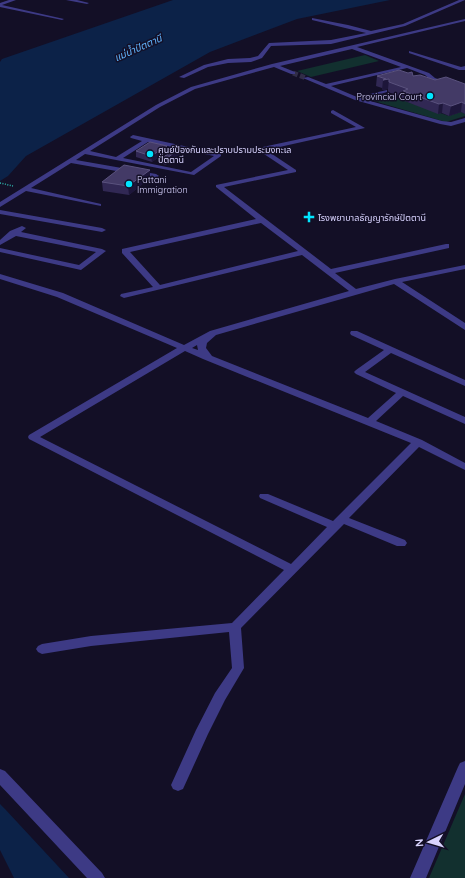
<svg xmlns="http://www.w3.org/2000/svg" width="465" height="878" font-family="Quicksand,'Noto Sans Thai',sans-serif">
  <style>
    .green { fill: #12302f }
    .water { fill: #0c2248 }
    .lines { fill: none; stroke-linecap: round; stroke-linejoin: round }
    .minor-tunnel { stroke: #312d47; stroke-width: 5; stroke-dasharray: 5 2.5; stroke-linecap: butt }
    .path { stroke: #2fb8b0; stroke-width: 1.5; stroke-dasharray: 1 1.5; stroke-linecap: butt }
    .minor { fill: #3d3a85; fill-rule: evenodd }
    .wall { fill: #312854 }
    .shaded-wall { fill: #1d163a }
    .building { fill: #433a66; stroke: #5a527e }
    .poi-dot { fill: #00e5ff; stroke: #130f26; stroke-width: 1.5 }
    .labels { text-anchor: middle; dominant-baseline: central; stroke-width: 3; stroke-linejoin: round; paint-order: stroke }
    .far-poi-label { font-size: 9px; fill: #d9d4ff; stroke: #130f26; text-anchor: start }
    .far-water-label { font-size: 10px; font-style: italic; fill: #62b6ff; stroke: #130f26 }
  </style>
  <rect width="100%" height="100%" fill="#130f26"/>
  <path class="green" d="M365,55L379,61L311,77L297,71Z
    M384,94L449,116L461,112L465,114V116L446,122L367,99Z
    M465,794V878H429Z"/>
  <path class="water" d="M173,0H390L297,19L210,52L26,156L8,176L0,181V62L2,59Z
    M0,804L5,809L69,878H14L0,850Z"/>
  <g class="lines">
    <path class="minor-tunnel" d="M293,73L306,78"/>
    <path class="path" d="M0,183L13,186"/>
    <path class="minor" d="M9,0H16L2,5L64,19L62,20L0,7V3Z
      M66,0H77L89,3L87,4Z
      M459,0H465L405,26L331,44L271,46L262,58L251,62L228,63L208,67L184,78L179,77L204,65L228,59L250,58L258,56L269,43L331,40L366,33L312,20V18L348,25L371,31L403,24Z
      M465,19V21L357,47L429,73L435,78L465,89V93L431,80L425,75L407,68L331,86L357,97L387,90V92L363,99L442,121L451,122L465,118V122L451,126L440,124L355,100L303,78L308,77L326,84L401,67L352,49L280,66L295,72V74H291L274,67L195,89L160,107L90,151L116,157L142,141L131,138L130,137L133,135L221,154V156L194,175L85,154L76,160L156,174L159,176L156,178L71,163L31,188L101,204V206L26,191L0,207V202L156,105L191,87L272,64ZM148,142L214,156L191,172L123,158Z
      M409,51L461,67L465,66V70H459L409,53Z
      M333,110L365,128L266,150L296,170V172L224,187L331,269L446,244H449V248L335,273L356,289L395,279L465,265V269L402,282L465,323V330L394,284L216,335L207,343L206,348L212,356L368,418L396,393L356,374L354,372L356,370L384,350L351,335L350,333L351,331H357L465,380V386L391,353L365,372L465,417V424L403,396L376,421L422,440L465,463V470L419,447L349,518L405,540L407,543L405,546H397L344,524L241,628L244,668L225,700L208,734L183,789L178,791L173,789L171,785L196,730L215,693L232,668L229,632L91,646L42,654L38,652L36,649L38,646L42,644L91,636L232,623L284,570L29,439L28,437L29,435L177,348L57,297L0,279V274L63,293L184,345L210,331L349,291L302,255L124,298L120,296L121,294L153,287L122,253V249L256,219L216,187V185L288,170L258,150V148L356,127L331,113V111ZM261,223L298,251L160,285L130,252ZM197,345L198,350L192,348ZM185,351L203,359L411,443L333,521L268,494H260L259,496L260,498L327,527L291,564L40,437Z
      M0,210L102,228L106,230L102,232L0,214Z
      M22,226L26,228L21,232L102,249L106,251L81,270L0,252V248L79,265L96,252L16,236L0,245V240L10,231Z
      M465,761V784L426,878H410L458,767L460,763Z
      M0,769L5,771L102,873L105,878H87L0,785Z"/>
  </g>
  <path class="wall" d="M377,76H413L435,80L465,84V114L461,112L449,116L442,113L438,114L402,100V97L388,92V89L382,90V88L376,86Z
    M167,146V151L152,162L136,157V151Z
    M180,148V154L166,165L163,164L162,158Z
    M150,170V178L129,195L103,191L102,182Z"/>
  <path class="shaded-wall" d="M389,79L388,89L382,90L383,80Z
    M462,102L461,112L449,116L451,106Z
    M443,103L442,113L438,114L439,104Z
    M167,146V151L152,162L151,156Z
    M180,148V154L166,165V159Z
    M150,170V178L129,195L128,186Z"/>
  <path class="building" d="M399,70L408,73L412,72L413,76L420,75L435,80L446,77L465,84V104L462,102L451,106L443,103L439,104L403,91L408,89L389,82V79L383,80L386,79L377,76Z
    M150,142L167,146L151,156L136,151Z
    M177,148H180L166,159L162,158Z
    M124,165L150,170L128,186L102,182Z"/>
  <g class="poi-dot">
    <circle cx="430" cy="96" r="4"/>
    <circle cx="150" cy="154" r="4"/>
    <circle cx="129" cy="184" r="4"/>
    <path d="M307 211h4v4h4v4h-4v4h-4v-4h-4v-4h4z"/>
  </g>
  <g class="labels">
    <g class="far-poi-label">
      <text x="422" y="96" text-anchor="end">Provincial Court</text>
      <text x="158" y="149">ศูนย์ป้องกันและปราบปรามประมงทะเล<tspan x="158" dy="10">ปัตตานี</tspan></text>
      <text x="137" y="179">Pattani<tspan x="137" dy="10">Immigration</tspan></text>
      <text x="318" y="217">โรงพยาบาลธัญญารักษ์ปัตตานี</text>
    </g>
    <g class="far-water-label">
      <text transform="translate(138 48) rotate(-24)">แม่น้ำปัตตานี</text>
    </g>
  </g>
  <g transform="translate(429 842) rotate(265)" stroke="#130f26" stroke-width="3" paint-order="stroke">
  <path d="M0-3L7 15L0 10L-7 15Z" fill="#d9d4ff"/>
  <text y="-6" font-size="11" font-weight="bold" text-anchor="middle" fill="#d9d4ff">N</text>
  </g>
</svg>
